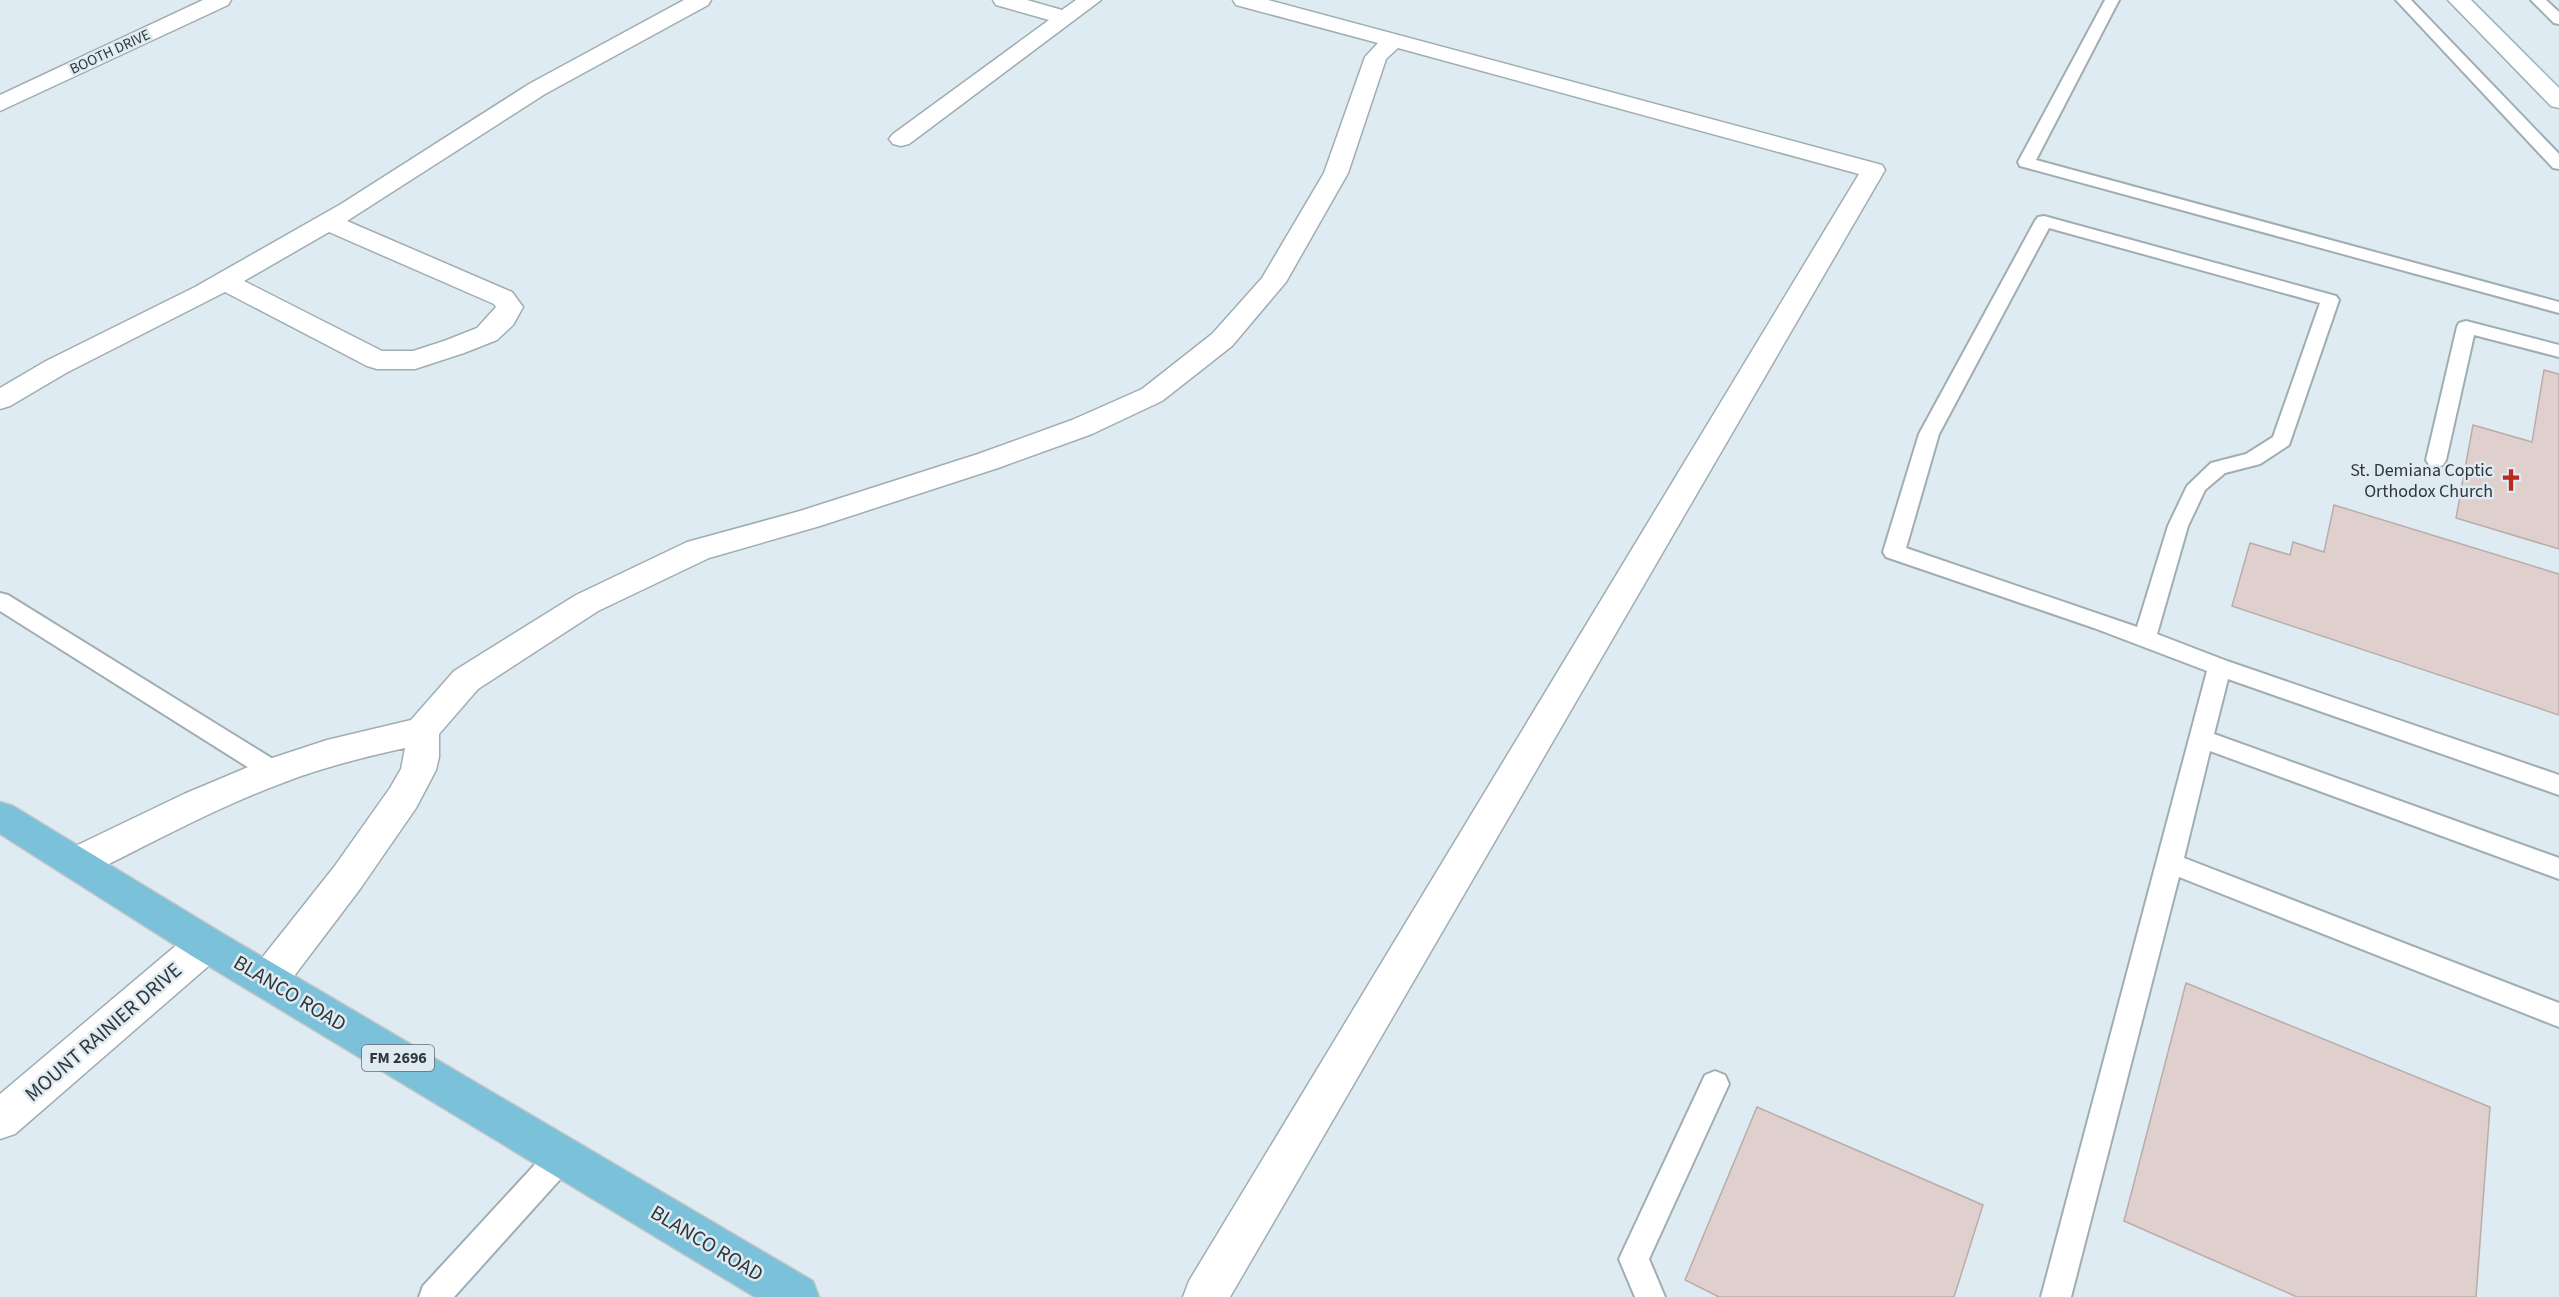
<svg xmlns="http://www.w3.org/2000/svg" width="2559" height="1297" font-family="'Source Sans 3',sans-serif">
  <style>
    .building { fill: #dfd0cd; stroke: #bbacaa; stroke-width: 1.5 }
    .lines { fill: none; stroke-linecap: round; stroke-linejoin: round }
    .service-casing { stroke: #a0adb3; stroke-width: 4 }
    .minor-casing { stroke: #a0adb3; stroke-width: 3 }
    .tertiary-casing { stroke: #a0adb3; stroke-width: 3 }
    .primary-casing { stroke: #c5c7c7; stroke-width: 3 }
    .service { fill: #fff; fill-rule: evenodd }
    .minor { fill: #fff; fill-rule: evenodd }
    .tertiary { fill: #fff; fill-rule: evenodd }
    .primary { fill: #7cc1da; fill-rule: evenodd }
    .labels { text-anchor: middle; dominant-baseline: central; stroke-width: 5; stroke-linejoin: round; paint-order: stroke }
    .far-street-label { font-size: 15px; fill: #313638; stroke: #deebf2 }
    .shield { fill: #deebf2; stroke: #656c70; stroke-width: 1.5 }
    .shield-label { font-size: 16px; font-weight: bold; fill: #313638 }
    .poi-label { font-size: 18px; fill: #313638; stroke: #deebf2; text-anchor: end }
    .near-street-label { font-size: 21px; fill: #313638; stroke: #deebf2 }
  </style>
  <rect width="100%" height="100%" fill="#deebf2"/>
  <path class="building" d="M2544,370L2559,374V549L2456,518L2473,425L2532,442Z
    M2334,505L2559,574V715L2232,606L2250,543L2290,555L2293,542L2324,552Z
    M2186,983L2490,1107L2476,1297H2297L2124,1221Z
    M1757,1107L1983,1205L1954,1297H1719L1685,1280Z"/>
  <g class="lines">
    <g class="service-casing">
      <path id="service" d="M2105,0H2119L2036,160L2559,302V313L2020,166L2018,162Z
        M2396,0H2411L2559,154V169L2553,168Z
        M2531,0H2546L2559,12V24L2554,23Z
        M2044,216L2336,296L2339,300L2289,445L2260,464L2225,473L2205,490L2188,526L2157,634L2227,661L2559,775V795L2228,679L2214,734L2559,858V879L2210,751L2184,858L2559,1003V1027L2179,877L2071,1297H2041L2207,671L2094,628L1886,557L1883,552L1919,434L2035,221L2038,217ZM2049,228L2320,303L2273,437L2246,454L2211,463L2187,486L2168,526L2137,627L1906,548L1939,434Z
        M2466,321L2559,345V357L2474,335L2446,460L2443,465L2436,467L2429,465L2426,460L2457,327L2459,323Z
        M0,593L8,595L281,764L285,771L281,778L273,780L265,778L0,611Z
        M1715,1071L1725,1075L1729,1084L1649,1259L1665,1297H1635L1619,1259L1705,1075Z
        M562,1143L572,1146L576,1156L572,1166L454,1297H419L423,1286L552,1146Z"/>
    </g>
    <g class="minor-casing">
      <path id="minor" d="M203,0H231L228,5L0,111V95Z
        M684,0H711L708,5L545,94L347,221L512,292L523,307L513,325L497,340L464,353L415,369H377L367,366L225,292L66,373L10,406L0,409V388L46,361L195,287L341,204L529,84ZM329,232L494,304L496,307L477,328L444,341L413,351H382L244,281Z
        M993,0H1027L1062,10L1076,0H1101L909,144L901,146L893,144L889,139L893,134L1049,20L996,5Z
        M1233,0H1268L1882,165L1885,170L1230,1297H1183L1189,1281L1859,174L1398,48L1386,59L1348,173L1286,282L1232,346L1162,401L1092,434L998,468L820,526L709,558L598,611L478,689L439,734V757L436,770L416,808L360,889L282,992L268,997L254,992L249,980L254,968L334,867L390,788L401,769L405,748C364,757 324,767 285,782C217,807 154,842 89,874L76,878L63,874L58,863L63,852L184,794L260,762L327,740L411,720L454,671L576,595L687,542L800,511L978,454L1072,420L1142,389L1212,334L1262,278L1324,173L1365,57L1378,43L1236,5Z
        M206,928L220,932L225,944L220,956L15,1134L0,1139V1094L192,932Z"/>
    </g>
    <g class="tertiary-casing">
      <path id="tertiary" d="M2448,0H2471L2559,88V108L2551,106Z"/>
    </g>
    <g class="primary-casing">
      <path id="primary" d="M0,802L13,806L220,932L813,1281L819,1297H755L192,956L0,834Z"/>
    </g>
    <use href="#service" class="service"/>
    <use href="#minor" class="minor"/>
    <use href="#tertiary" class="tertiary"/>
    <use href="#primary" class="primary"/>
  </g>
  <defs>
    <g id="church-bare" transform="scale(1.8)"><path d="M-1.2-6h2.4v3.5h3.3v2.4h-3.3V6h-2.4V-.1h-3.3v-2.4h3.3Z" fill="#b92c1b" stroke="#deebf2" stroke-width="2.5" paint-order="stroke"/></g>
  </defs>
  <g fill-rule="evenodd">
    <use href="#church-bare" x="2511" y="480"/>
  </g>
  <g class="labels">
    <g class="far-street-label">
      <text transform="translate(110 52) rotate(-25)">BOOTH DRIVE</text>
    </g>
    <rect class="shield" x="362" y="1045" width="72" height="26" rx="4.5"/>
    <g class="shield-label">
      <text x="398" y="1058">FM 2696</text>
    </g>
    <g class="poi-label">
      <text x="2493" y="470">St. Demiana Coptic<tspan x="2493" dy="21">Orthodox Church</tspan></text>
    </g>
    <g class="near-street-label">
      <text transform="translate(290 993) rotate(31)">BLANCO ROAD</text>
      <text transform="translate(103 1032) rotate(-41)">MOUNT RAINIER DRIVE</text>
      <text transform="translate(707 1243) rotate(31)">BLANCO ROAD</text>
    </g>
  </g>
</svg>
